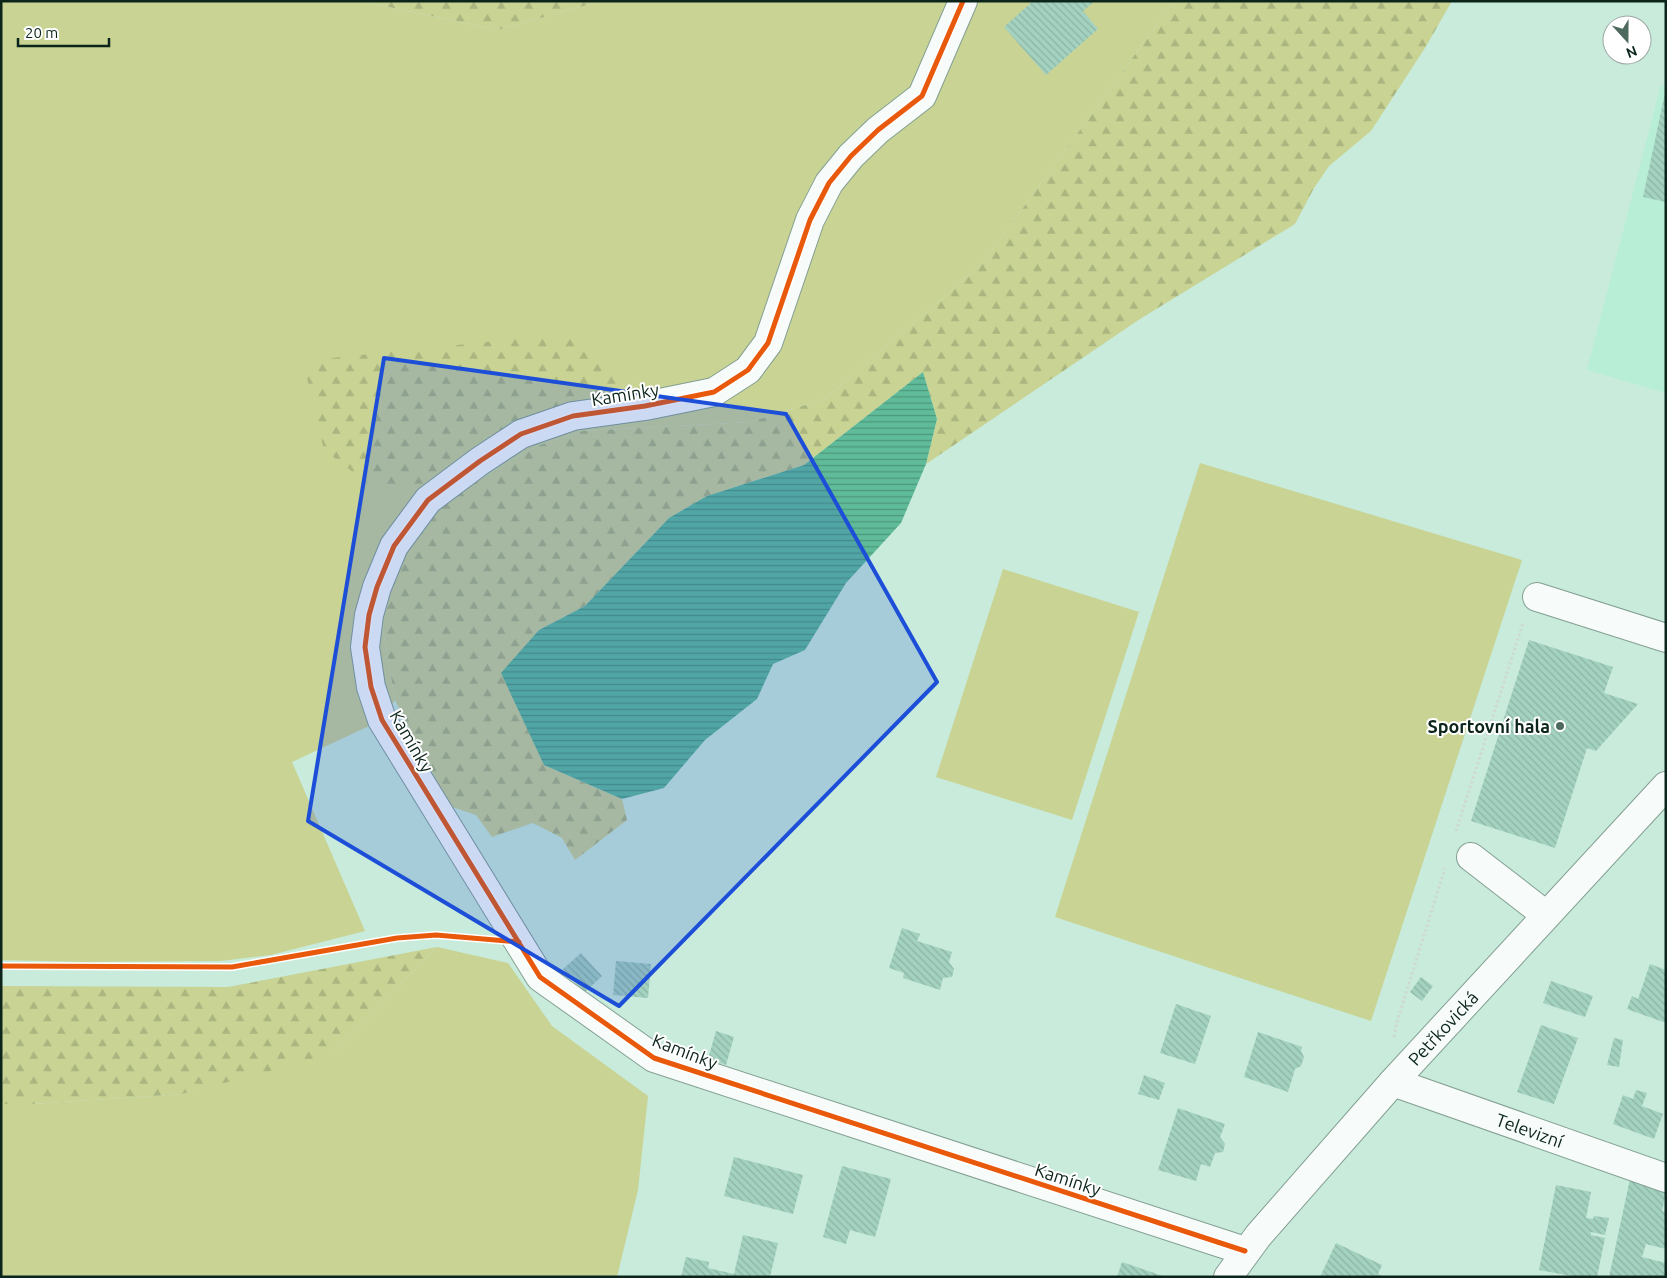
<svg xmlns="http://www.w3.org/2000/svg" width="1667" height="1278" font-family="Ubuntu,sans-serif">
  <style>
    .built { fill: #b7eed5 }
    .green { fill: #c8d394 }
    .forest { fill: url(#forest-firs) }
    .water { fill: url(#water-rules) }
    .building { fill: url(#building-back-hatch) }
    .lines { fill: none; stroke-linecap: round; stroke-linejoin: round }
    .minor-casing { stroke: #849f93; stroke-width: 30 }
    .path { stroke: #cfd9d4; stroke-width: 3; stroke-dasharray: 2.5 2.5; stroke-linecap: butt }
    .minor { stroke: #f7fcfa; stroke-width: 28 }
    .cycleway-casing { stroke: #fff; stroke-width: 8 }
    .cycleway { stroke: #e8590c; stroke-width: 5 }
    .marked { fill: #1d4ed8; fill-opacity: 0.2; stroke: #1d4ed8; stroke-width: 4; stroke-linejoin: round }
    .poi-dot { fill: #4e6a5e; stroke: #fff; stroke-width: 2 }
    .labels { text-anchor: middle; dominant-baseline: central; stroke-width: 4; stroke-linejoin: round; paint-order: stroke }
    .street-label { font-size: 18px; fill: #0c251b; stroke: #fff }
    .poi-label { font-size: 18px; font-weight: bold; fill: #0c251b; stroke: #fff; text-anchor: end }
  </style>
  <defs>
    <pattern id="forest-firs" width="22" height="20" patternUnits="userSpaceOnUse" patternTransform="scale(1.25)"><rect width="22" height="20" fill="#c8d394"/><path d="M5 1l3.5 6h-7zM16 11l3.5 6h-7z" fill="#abb57f"/></pattern>
    <pattern id="water-rules" width="6" height="5" patternUnits="userSpaceOnUse" patternTransform="scale(1.25)"><rect width="6" height="5" fill="#5fbb99"/><path d="M0 2.5h6" fill="none" stroke="#4d987c"/></pattern>
    <pattern id="building-back-hatch" width="6" height="6" patternUnits="userSpaceOnUse" patternTransform="scale(1.25)"><rect width="6" height="6" fill="#a4d2c0"/><path d="M-1 5l2 2M0 0l6 6M5-1l2 2" fill="none" stroke="#8cb4a4"/></pattern>
  </defs>
  <rect width="100%" height="100%" fill="#c8ebdb"/>
  <path class="built" d="M1661,85L1666,86V393L1587,370Z"/>
  <path class="green" d="M1,1H360L498,30L601,1H1174L982,264L825,399L750,422L583,431L540,445L510,461L461,491L380,612L395,700L382,720L292,762L365,931L271,955L220,961L85,962L1,960Z
    M1200,463L1522,560L1371,1021L1055,917Z
    M1003,569L1139,612L1072,820L936,777Z
    M437,947L508,963L552,1026L648,1096L638,1190L617,1277H1V1104H32L182,1094L336,1051Z"/>
  <path class="forest" d="M360,1H601L498,30Z
    M1174,1H1452L1425,48L1371,131L1329,166L1314,188L1295,224L1140,319L926,464L937,419L923,372L804,465L707,496L669,518L585,606L539,630L544,765L622,799L627,820L575,860L562,838L533,823L492,837L476,815L449,806L395,700L380,612L424,522L461,491L510,461L540,445L583,431L750,422L825,399L982,264Z
    M572,333L636,390L547,411L494,432L464,452L426,488L370,485L324,450L303,361Z
    M437,947L336,1051L289,1066L182,1094L32,1104H1V986L228,987Z"/>
  <path class="water" d="M923,372L937,419L926,464L901,523L846,583L805,650L773,664L757,699L705,740L664,788L622,799L544,765L501,673L539,630L585,606L669,518L707,496L804,465Z"/>
  <path class="building" d="M1033,1H1095L1083,11L1098,29L1046,75L1004,27Z
    M1665,93L1666,94V202L1643,197Z
    M1529,640L1613,667L1604,693L1638,704L1596,751L1587,748L1555,848L1471,821Z
    M902,928L920,934L917,941L952,952L949,962L954,969L952,977L943,978L940,990L903,978L904,973L889,968Z
    M581,953L602,976L584,993L563,969Z
    M616,961L651,964L648,998L613,995Z
    M1650,964L1666,970V1023L1627,1009L1632,996L1638,999Z
    M1421,977L1433,986L1422,1001L1410,992Z
    M1551,981L1593,996L1585,1017L1543,1003Z
    M1176,1004L1211,1016L1195,1064L1160,1053Z
    M1541,1025L1578,1038L1554,1104L1517,1092Z
    M716,1031L734,1037L726,1065L708,1059Z
    M1258,1032L1302,1047L1301,1051L1304,1057L1301,1066L1295,1069L1288,1092L1244,1077Z
    M1614,1038L1623,1040L1619,1067L1607,1065Z
    M1144,1075L1165,1083L1159,1100L1138,1094Z
    M1636,1090L1647,1093L1642,1106L1663,1114L1654,1139L1613,1124L1623,1095L1633,1099Z
    M1178,1108L1225,1124L1220,1137L1225,1144L1223,1152L1215,1153L1210,1167L1201,1164L1196,1181L1158,1170Z
    M734,1157L803,1175L793,1214L724,1196Z
    M842,1166L891,1179L875,1237L850,1230L846,1244L823,1237Z
    M1630,1179L1666,1192L1662,1211L1666,1212V1249L1646,1244L1642,1257L1666,1263V1277H1609Z
    M1556,1185L1591,1192L1586,1218L1593,1219L1594,1216L1609,1218L1605,1235L1591,1232V1235L1605,1238L1597,1277H1577L1539,1270Z
    M743,1235L778,1243L770,1277H681L686,1257L709,1262L708,1268L734,1274Z
    M1336,1243L1382,1265L1378,1274L1383,1277H1320Z
    M1122,1262L1163,1276V1277H1117Z"/>
  <g class="lines">
    <g class="minor-casing">
      <g id="minor">
        <path d="M963,1L922,96L878,130L851,156L829,183L810,220L768,343L748,370L714,392L645,406L573,416L521,434L480,461L428,500L394,546L377,587L369,615L365,647L371,687L382,720L540,977L654,1058L1245,1251"/>
        <path d="M1537,597L1666,638"/>
        <path d="M1471,857L1546,915"/>
        <path id="s1" d="M1393,1082L1666,1178"/>
        <path id="s2" d="M1228,1277L1258,1236L1393,1082L1666,786"/>
      </g>
    </g>
    <path class="path" d="M1456,831L1523,623
      M1394,1037L1397,1022L1445,868"/>
    <use href="#minor" class="minor"/>
    <g class="cycleway-casing">
      <path id="cycleway" d="M963,1L922,96L878,130L851,156L829,183L810,220L768,343L748,370L714,392L645,406L573,416L521,434L480,461L428,500L394,546L377,587L369,615L365,647L371,687L382,720L540,977L654,1058L1245,1251
        M1,966L232,967L397,938L436,935L519,942"/>
    </g>
    <use href="#cycleway" class="cycleway"/>
  </g>
  <path class="marked" d="M384,358L786,414L937,682L619,1006L308,821Z"/>
  <circle class="poi-dot" cx="1560" cy="726" r="5"/>
  <g class="labels">
    <g class="street-label">
      <text transform="translate(625 394) rotate(-9)">Kamínky</text>
      <text transform="translate(412 741) rotate(60)">Kamínky</text>
      <text stroke="none"><textPath href="#s2" startOffset="329">Petřkovická</textPath></text>
      <text transform="translate(685 1051) rotate(21)">Kamínky</text>
      <text stroke="none"><textPath href="#s1" startOffset="145">Televizní</textPath></text>
      <text transform="translate(1068 1179) rotate(18)">Kamínky</text>
    </g>
    <g class="poi-label">
      <text x="1550" y="726">Sportovní hala</text>
    </g>
  </g>
  <rect width="1667" height="1278" fill="none" stroke="#0c251b" stroke-width="5"/>
  <g transform="translate(1627 40) rotate(159)"><circle r="24" fill="#ffffff" stroke="#9ea8a4"/>
  <path d="M0-4L9 19L0 12L-9 19Z" fill="#4e6a5e"/>
  <text y="-8" font-size="14" font-weight="bold" text-anchor="middle" fill="#0c251b">N</text>
  </g>
  <path d="M18 38v8h91v-8" fill="none" stroke="#0c251b" stroke-width="2.5"/>
  <text x="25" y="38" font-size="15" fill="#0c251b" stroke="#ffffff" stroke-width="4" paint-order="stroke">20 m</text>
</svg>
